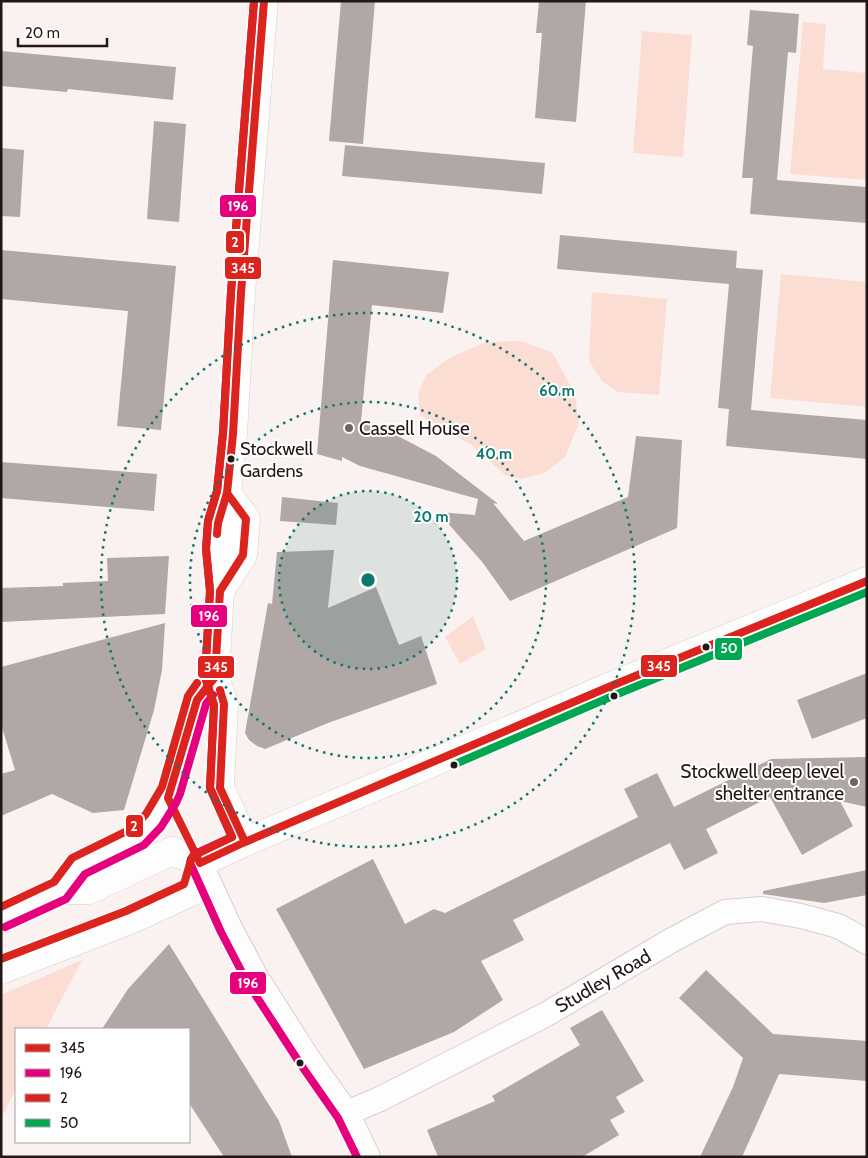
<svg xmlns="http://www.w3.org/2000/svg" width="868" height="1158" font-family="Cabin,sans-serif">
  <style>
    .green { fill: #fcddd4 }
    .building { fill: #b1a8a6 }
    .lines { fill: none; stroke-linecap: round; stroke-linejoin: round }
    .street-casing { stroke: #d8cecc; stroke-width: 26 }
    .highway-casing { stroke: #d8cecc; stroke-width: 29 }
    .street { stroke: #fefdfd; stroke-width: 24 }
    .highway { stroke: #fefdfd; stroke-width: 28 }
    .bus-1-casing { stroke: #fff; stroke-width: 11 }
    .bus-2-casing { stroke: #fff; stroke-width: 11 }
    .bus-3-casing { stroke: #fff; stroke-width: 11 }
    .bus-4-casing { stroke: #fff; stroke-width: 11 }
    .bus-1 { stroke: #dc241f; stroke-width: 8 }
    .bus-2 { stroke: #e5007d; stroke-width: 8 }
    .bus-3 { stroke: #dc241f; stroke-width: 8 }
    .bus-4 { stroke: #00a651; stroke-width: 8 }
    .ring { fill: none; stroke: #0f766e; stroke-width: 2.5; stroke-dasharray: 2.5 5 }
    .poi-dot { fill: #6e6461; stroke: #fff; stroke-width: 2 }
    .bus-dot { fill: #221714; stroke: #fff; stroke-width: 2 }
    .labels { text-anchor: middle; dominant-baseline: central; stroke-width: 4; stroke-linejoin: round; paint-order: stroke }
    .bus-label { font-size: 18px; fill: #221714; stroke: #fff; text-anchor: start }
    .poi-label { font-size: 19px; fill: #221714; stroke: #fff; text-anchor: start }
    .street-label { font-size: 19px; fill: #221714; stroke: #fff }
    .centre { fill: #0f766e; stroke: #fff; stroke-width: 2.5 }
    .ring-label { font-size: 15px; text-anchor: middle; font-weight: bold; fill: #0f766e; stroke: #fff; stroke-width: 4; stroke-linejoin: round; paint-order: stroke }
    .line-badge { stroke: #fff; stroke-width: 2 }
    .badge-label { font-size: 14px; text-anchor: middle; font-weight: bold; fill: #fff }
  </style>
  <rect width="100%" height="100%" fill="#faf2f0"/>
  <path class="green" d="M803,22L826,24L823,69L867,73V180L790,174Z
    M642,31L692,35L683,157L633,153Z
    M781,274L867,282V407L770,398Z
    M592,292L667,299L659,395L618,392L602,381L589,361Z
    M520,341L552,352L575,394L579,423L565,457L545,473L521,479L505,475L471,445L420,415L418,394L426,375L451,357L486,342Z
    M473,616L486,649L460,664L445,637Z
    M82,960L46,1029H16V1089L1,1118V995Z"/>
  <path class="building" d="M341,1H375L363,144L329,141Z
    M539,1H586L576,122L535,118L542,33H536Z
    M750,10L799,14L796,53L788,52L777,180L867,187V223L750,214L753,178H742L753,46L747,45Z
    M1,51L176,67L173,100L68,89L67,92L1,86Z
    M154,121L186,124L179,222L147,219Z
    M345,145L545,163L542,194L342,176Z
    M1,148L24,150L20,217L1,216Z
    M560,235L737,251L736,268L763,270L751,410L867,420V459L726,446L729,409L718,408L729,284L557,269Z
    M1,250L176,266L161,430L117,426L128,311L1,299Z
    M333,260L449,272L443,313L372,305L361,421L398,436L436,456L497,503V504L493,503L524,541L628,497L636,436L682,440L677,528L510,601L483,563L438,512L475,515L478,499L360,466L342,457V461L317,454Z
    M1,462L157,474L154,511L1,498Z
    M282,497L338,503L336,525L280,521Z
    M334,550L328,608L376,587L399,645L421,636L437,684L328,723L265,749L257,746L249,740L245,733L268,603L272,604L277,552Z
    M169,556L165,614L1,622V588L63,586V583L108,581L107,558Z
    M165,623L162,670L154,710L124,810L93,813L52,794L1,816V774L15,770L1,724V667Z
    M867,673V718L812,739L797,700Z
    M867,757V807L840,801L853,826L802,855L770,797L706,829L718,853L684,870L670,843L513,920L524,940L481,961L503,1000L454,1032L364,1069L276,909L373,859L405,924L434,909L445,913L638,817L624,789L657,773L674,807L771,759Z
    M867,870V895L824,903L763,894V891Z
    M169,944L279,1121L292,1157H224L189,1103V1029H102L128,989Z
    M706,970L773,1034L867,1041V1081L779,1074L742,1157H700L733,1087L743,1058L679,998Z
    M602,1010L644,1081L616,1097L625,1112L610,1120L619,1135L582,1157H438L427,1130L495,1101L492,1096L580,1045L570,1028Z"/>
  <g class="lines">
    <g class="street-casing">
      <path id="street" d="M200,863L230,928L256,977L309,1060L347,1113L368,1157
        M347,1113L380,1099L545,1015L672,940L725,912L762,909L801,916L838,926L867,942"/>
    </g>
    <g class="highway-casing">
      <path id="highway" d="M220,591L243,555L246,519L227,493
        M245,842L220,788L224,704L215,677L220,591L216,549L218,523L227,493L233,434L241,293L264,1
        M61,890L78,866L139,836L154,820L168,798L171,790L197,700L215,677
        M1,918L61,890H89L172,851L200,863L245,842L498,735L611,686L867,581
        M1,970L130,920L193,891L200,863"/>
    </g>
    <use href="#street" class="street"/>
    <use href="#highway" class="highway"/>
    <g class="bus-1-casing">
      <path id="bus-1" d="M227,493L246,519L243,555L220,591L215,677L197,700L168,798L200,863L245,842L611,686L867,581
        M217,534L218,523L227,493L233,434L241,293L264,1
        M220,690L224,704L220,788L245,842"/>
    </g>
    <g class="bus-2-casing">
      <path id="bus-2" d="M254,1L231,292L223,433L217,491L208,521L206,549L210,591L205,677L214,705L210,788L232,837L195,854L191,859L190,863L221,932L247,982L301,1065L338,1118L357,1157
        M5,927L66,899L85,874L144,845L161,827L176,803L180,794L206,704L213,695"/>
    </g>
    <g class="bus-3-casing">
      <path id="bus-3" d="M1,907L54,882L72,858L133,828L146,814L162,787L188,696L197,683
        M1,959L126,911L184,884L191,860L193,856L232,837L210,788L214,705L205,677L210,591L206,549L208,521L217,491L223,433L231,292L254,1"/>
    </g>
    <g class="bus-4-casing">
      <path id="bus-4" d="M453,765L615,695L867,592"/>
    </g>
    <use href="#bus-1" class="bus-1"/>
    <use href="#bus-2" class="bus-2"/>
    <use href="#bus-3" class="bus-3"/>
    <use href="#bus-4" class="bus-4"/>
  </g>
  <circle cx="368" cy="580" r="89" fill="#0f766e" fill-opacity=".12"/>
  <g class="ring">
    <circle cx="368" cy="580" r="89"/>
    <circle cx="368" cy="580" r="178"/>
    <circle cx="368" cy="580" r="267"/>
  </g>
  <g class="poi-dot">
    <circle cx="349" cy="428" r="5"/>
    <circle cx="854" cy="782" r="5"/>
  </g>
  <g class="bus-dot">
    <circle cx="231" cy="459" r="4.5"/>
    <circle cx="706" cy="647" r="4.5"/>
    <circle cx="614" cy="696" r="4.5"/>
    <circle cx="454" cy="765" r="4.5"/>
    <circle cx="300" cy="1063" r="4.5"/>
  </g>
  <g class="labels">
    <g class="bus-label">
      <text x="240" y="449">Stockwell<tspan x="240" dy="22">Gardens</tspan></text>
    </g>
    <g class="poi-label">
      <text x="359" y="428">Cassell House</text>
      <text x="844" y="771" text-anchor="end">Stockwell deep level<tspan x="844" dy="22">shelter entrance</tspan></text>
    </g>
    <g class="street-label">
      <text transform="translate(603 981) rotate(-30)">Studley Road</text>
    </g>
  </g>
  <circle cx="368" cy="580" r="8" class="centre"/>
  <g class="ring-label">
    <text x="557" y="396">60 m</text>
    <text x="494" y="459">40 m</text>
    <text x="431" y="522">20 m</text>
  </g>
  <g class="line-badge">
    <rect x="219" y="194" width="38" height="24" rx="5" fill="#e5007d"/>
    <rect x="225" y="230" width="20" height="24" rx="5" fill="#dc241f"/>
    <rect x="224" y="256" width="38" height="24" rx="5" fill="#dc241f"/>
    <rect x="190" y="604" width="38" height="24" rx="5" fill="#e5007d"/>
    <rect x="714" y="637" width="29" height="24" rx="5" fill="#00a651"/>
    <rect x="640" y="654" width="38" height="24" rx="5" fill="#dc241f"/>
    <rect x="197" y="655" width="38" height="24" rx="5" fill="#dc241f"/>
    <rect x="125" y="814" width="19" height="24" rx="5" fill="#dc241f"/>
    <rect x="229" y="971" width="38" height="24" rx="5" fill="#e5007d"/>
  </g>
  <g class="badge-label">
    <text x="238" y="211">196</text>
    <text x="235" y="247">2</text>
    <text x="243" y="273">345</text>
    <text x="209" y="621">196</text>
    <text x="729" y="653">50</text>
    <text x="659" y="671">345</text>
    <text x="216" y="672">345</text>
    <text x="134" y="831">2</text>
    <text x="248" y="988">196</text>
  </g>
  <rect width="868" height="1158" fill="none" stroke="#221714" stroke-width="5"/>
  <rect x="15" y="1028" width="175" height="115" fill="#ffffff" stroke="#a7a2a1"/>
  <rect x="25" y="1044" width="25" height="8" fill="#dc241f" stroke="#a7a2a1"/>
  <text x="60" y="1053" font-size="15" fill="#221714">345</text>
  <rect x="25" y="1069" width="25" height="8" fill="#e5007d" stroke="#a7a2a1"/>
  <text x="60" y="1078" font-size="15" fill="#221714">196</text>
  <rect x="25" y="1094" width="25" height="8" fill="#dc241f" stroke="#a7a2a1"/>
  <text x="60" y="1103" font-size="15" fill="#221714">2</text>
  <rect x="25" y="1119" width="25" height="8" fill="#00a651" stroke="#a7a2a1"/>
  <text x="60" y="1128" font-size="15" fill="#221714">50</text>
  <path d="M18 38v8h89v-8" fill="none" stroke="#221714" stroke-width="2.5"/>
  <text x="25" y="38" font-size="15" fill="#221714" stroke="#ffffff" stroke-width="4" paint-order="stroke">20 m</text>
</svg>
